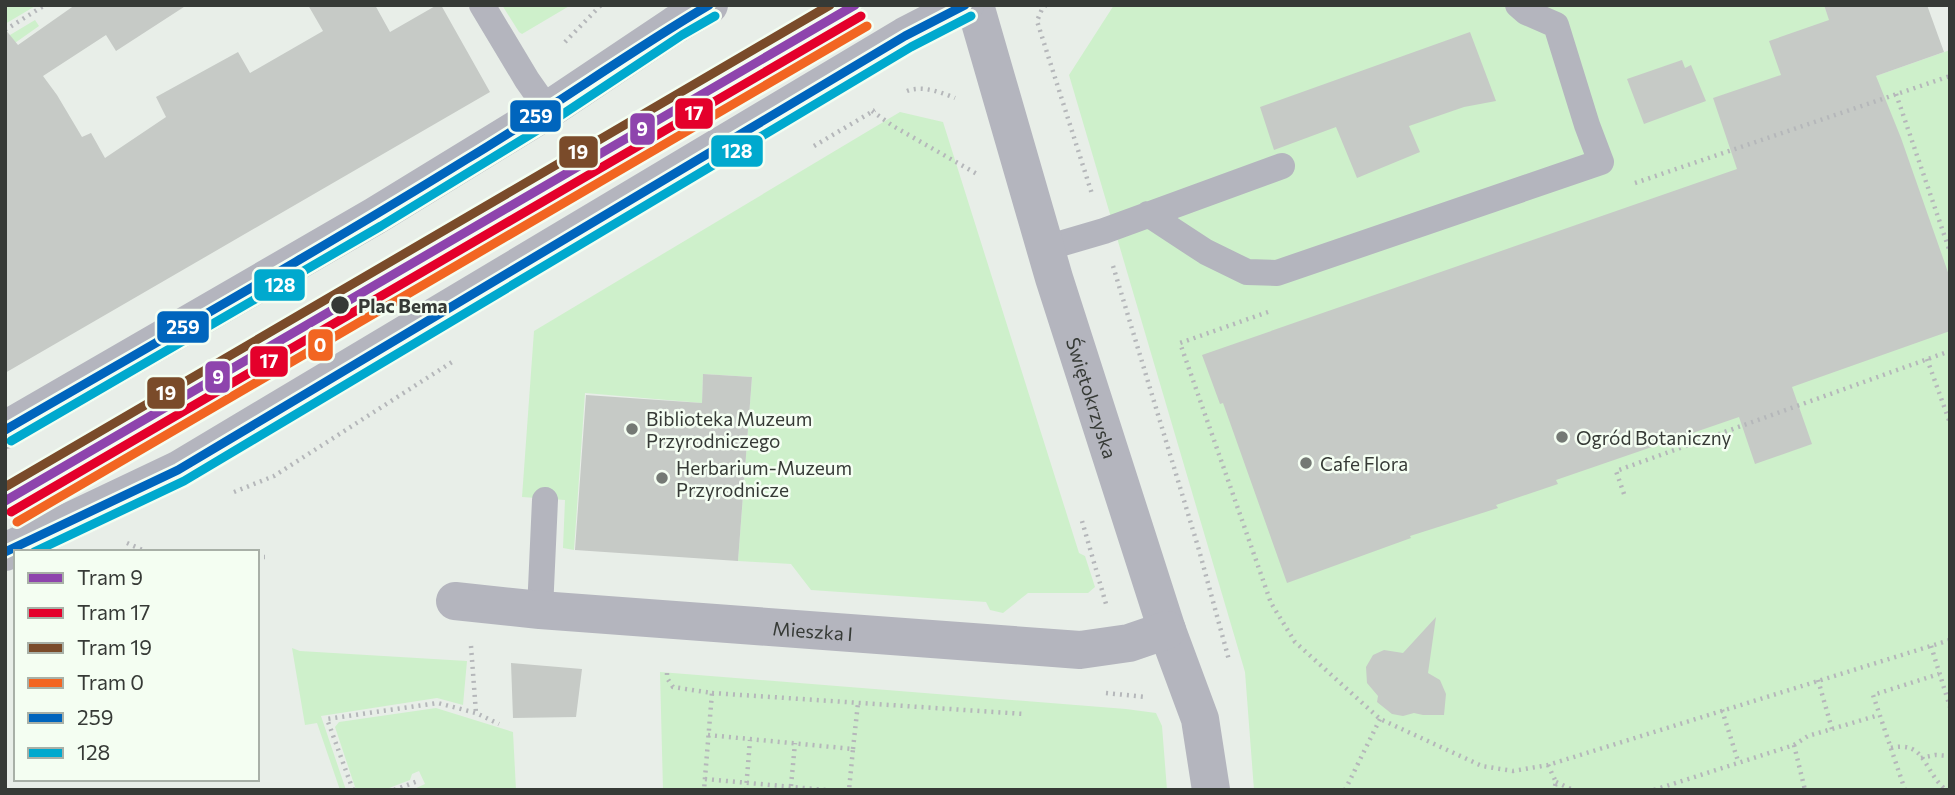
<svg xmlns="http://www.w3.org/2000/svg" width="1955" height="795" font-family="Commissioner,sans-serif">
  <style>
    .green { fill: #cef0cb }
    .building { fill: #c6cac6 }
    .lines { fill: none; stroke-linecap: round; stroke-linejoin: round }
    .path { stroke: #b5b7ba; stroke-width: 4.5; stroke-dasharray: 2 5; stroke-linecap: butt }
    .service { stroke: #b4b5be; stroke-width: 26 }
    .minor { stroke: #b4b5be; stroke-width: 38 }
    .tertiary { stroke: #b4b5be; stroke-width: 38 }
    .bus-1-casing { stroke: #f4fef2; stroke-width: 14 }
    .bus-2-casing { stroke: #f4fef2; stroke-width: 14 }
    .bus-1 { stroke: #0065bd; stroke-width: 9 }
    .bus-2 { stroke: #00a9ce; stroke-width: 9 }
    .tram-1-casing { stroke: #f4fef2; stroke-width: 14 }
    .tram-2-casing { stroke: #f4fef2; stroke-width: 14 }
    .tram-3-casing { stroke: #f4fef2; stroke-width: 14 }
    .tram-4-casing { stroke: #f4fef2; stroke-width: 14 }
    .tram-1 { stroke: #8e44ad; stroke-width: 9 }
    .tram-2 { stroke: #e4002b; stroke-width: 9 }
    .tram-3 { stroke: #7a4b2a; stroke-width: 9 }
    .tram-4 { stroke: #f26522; stroke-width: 9 }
    .stop-dot { fill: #363a36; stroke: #f4fef2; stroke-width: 2.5 }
    .poi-dot { fill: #747974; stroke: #f4fef2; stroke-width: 2.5 }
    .labels { text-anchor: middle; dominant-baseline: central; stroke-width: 5; stroke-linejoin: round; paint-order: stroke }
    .stop-label { font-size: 19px; font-weight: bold; fill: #363a36; stroke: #f4fef2; text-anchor: start }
    .street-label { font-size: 19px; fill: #363a36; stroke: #f4fef2 }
    .poi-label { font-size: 19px; fill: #363a36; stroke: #f4fef2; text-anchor: start }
    .line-badge { stroke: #f4fef2; stroke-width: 2.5 }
    .badge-label { font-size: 19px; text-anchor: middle; font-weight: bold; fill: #fff }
  </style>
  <rect width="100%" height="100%" fill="#e8eee8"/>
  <path class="green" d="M5,5H37L5,24Z
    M502,5H571L522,34L519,32Z
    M1114,5H1824L1853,84L1950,50V790H1254L1245,672L1069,75Z
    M35,20L39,26L5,50V38Z
    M900,112L943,122L1079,553L1085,556L1095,587L1088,593H1028L1003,613L990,610L986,602L811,590L791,564L738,561L752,377L703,374L702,403L585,393L574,550L563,548L565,500L522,497L534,331Z
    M292,648L300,651L467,661L463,705L437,698L321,716L346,790H340L317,723L305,725Z
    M660,672L1126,709L1156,713L1162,726L1167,790H663Z
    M436,708L513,732L516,790H412L425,784L419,771L412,774L410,780L384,790H356L335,727L339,722Z"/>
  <path class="building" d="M75,5H187L116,51L106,35L43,76L57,95L82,137L91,133L105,158L166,117L156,97L238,52L250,73L323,31L308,5H375L390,32L437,5H441L490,92L5,373V29L18,45Z
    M1824,5H1927L1944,52L1876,76L1901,138L1950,278V331L1792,387L1812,444L1755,464L1739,417L1556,480L1558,484L1496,505L1498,508L1410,536L1411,538L1287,583L1223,403L1220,404L1202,355L1737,169L1713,98L1781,75L1769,41L1829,20Z
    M1470,32L1496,101L1464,107L1409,126L1420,152L1357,178L1336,127L1274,150L1260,107Z
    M1682,60L1685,68L1691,65L1706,101L1644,124L1627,79Z
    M703,374L752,377L738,561L575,550L586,395L702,403Z
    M1436,617L1428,673L1440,680L1446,694L1444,715H1423L1414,713L1403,716L1392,714L1377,702L1378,696L1367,683L1366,667L1373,655L1384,650L1403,653Z
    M511,663L582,669L576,717L513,718Z"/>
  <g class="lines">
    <path class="path" d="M1046,5L1042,9L1037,21L1092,194
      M5,30L45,5
      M565,42L601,5
      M907,91C922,85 940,92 955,98
      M1896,94L1950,252
      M872,111L893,126L977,174
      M814,146L875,110
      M1635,183L1950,76
      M1113,266L1199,550L1229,660
      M1268,312L1180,343L1271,603L1295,642L1380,719L1482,766L1513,771L1548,765L1950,640
      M1927,359L1950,423
      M234,492L274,476L452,362
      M1624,494L1616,471L1950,351
      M1082,521L1106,604
      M127,543L145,551L155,552
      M257,557H265
      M471,646L476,713
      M1931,646L1950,707
      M667,673V678L673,687L712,693L704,790
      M1818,680L1832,729
      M712,693L1024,714
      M1106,693L1146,697
      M1722,710L1738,761
      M708,735L853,749L849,790
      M1794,745L1805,790
      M1891,748C1926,740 1923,771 1946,790
      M853,749L858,703
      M1921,758L1935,755L1950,756
      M1548,765L1556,782L1554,790
      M705,779L826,790
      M1556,782L1573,790
      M791,786L795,743
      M353,790L327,719L438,703L476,713L499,724
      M394,790L418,781
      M746,790L750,740
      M1345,790L1380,719
      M1654,790L1794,745L1808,736L1879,715
      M1905,790L1873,695L1939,674"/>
    <path class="service" d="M482,5L527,80L548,110
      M1148,214L1206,252L1247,272L1277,273L1601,162L1587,125L1556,25L1526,12L1518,5
      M1046,248L1104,231L1282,166
      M540,610L545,500"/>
    <g class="minor">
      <path id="s1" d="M975,5L1054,278L1167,630L1200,719L1211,790"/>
      <path id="s2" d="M455,601L540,610L1080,650L1129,643L1167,630"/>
    </g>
    <path class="tertiary" d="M5,430L375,216L548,110L675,25L709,5
      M5,552L178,470L905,36L965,5"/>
    <g class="bus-1-casing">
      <path id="bus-1" d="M5,430C160,340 315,253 467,159C549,110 627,53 709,5
        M5,552L178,470L905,36L965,5"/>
    </g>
    <g class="bus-2-casing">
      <path id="bus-2" d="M11,441L381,226L554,120L682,35L715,16
        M34,552L184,481L911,47L971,16"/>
    </g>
    <use href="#bus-1" class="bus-1"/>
    <use href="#bus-2" class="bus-2"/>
    <g class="tram-1-casing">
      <path id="tram-1" d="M5,501L855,5"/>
    </g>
    <g class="tram-2-casing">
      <path id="tram-2" d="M11,512L861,16"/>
    </g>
    <g class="tram-3-casing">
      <path id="tram-3" d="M5,487L830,5"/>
    </g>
    <g class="tram-4-casing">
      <path id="tram-4" d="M17,522L867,26"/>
    </g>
    <use href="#tram-1" class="tram-1"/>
    <use href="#tram-2" class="tram-2"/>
    <use href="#tram-3" class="tram-3"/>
    <use href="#tram-4" class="tram-4"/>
  </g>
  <circle class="stop-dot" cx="340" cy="305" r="10"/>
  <g class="poi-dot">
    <circle cx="632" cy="429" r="7"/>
    <circle cx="1562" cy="437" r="7"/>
    <circle cx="1306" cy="463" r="7"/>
    <circle cx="662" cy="478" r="7"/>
  </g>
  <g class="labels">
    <g class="stop-label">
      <text x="358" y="305">Plac Bema</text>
    </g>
    <g class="street-label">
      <text stroke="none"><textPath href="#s1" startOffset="410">Świętokrzyska</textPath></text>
      <text stroke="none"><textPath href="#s2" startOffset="359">Mieszka I</textPath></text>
    </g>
    <g class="poi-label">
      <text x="646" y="418">Biblioteka Muzeum<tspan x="646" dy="22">Przyrodniczego</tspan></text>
      <text x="1576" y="437">Ogród Botaniczny</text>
      <text x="1320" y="463">Cafe Flora</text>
      <text x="676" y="467">Herbarium-Muzeum<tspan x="676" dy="22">Przyrodnicze</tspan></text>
    </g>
  </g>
  <g class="line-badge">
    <rect x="674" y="97" width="40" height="33" rx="7" fill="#e4002b"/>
    <rect x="509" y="99" width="53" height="34" rx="7" fill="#0065bd"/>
    <rect x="629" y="112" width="27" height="34" rx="7" fill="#8e44ad"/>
    <rect x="710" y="134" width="54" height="34" rx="7" fill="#00a9ce"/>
    <rect x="558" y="135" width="41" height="34" rx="7" fill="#7a4b2a"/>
    <rect x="253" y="268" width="53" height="34" rx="7" fill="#00a9ce"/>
    <rect x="156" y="310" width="54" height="34" rx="7" fill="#0065bd"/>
    <rect x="307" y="328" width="27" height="34" rx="7" fill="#f26522"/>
    <rect x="249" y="345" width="40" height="33" rx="7" fill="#e4002b"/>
    <rect x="204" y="360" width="27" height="34" rx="7" fill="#8e44ad"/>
    <rect x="146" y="376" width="40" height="34" rx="7" fill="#7a4b2a"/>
  </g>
  <g class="badge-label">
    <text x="694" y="120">17</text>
    <text x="536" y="123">259</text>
    <text x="642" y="136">9</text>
    <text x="737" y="158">128</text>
    <text x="578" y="159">19</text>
    <text x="280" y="292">128</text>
    <text x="183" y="334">259</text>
    <text x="320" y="352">0</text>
    <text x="269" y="368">17</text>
    <text x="218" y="384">9</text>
    <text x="166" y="400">19</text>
  </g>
  <rect width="1955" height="795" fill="none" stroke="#363a36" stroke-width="14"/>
  <rect x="14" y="550" width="245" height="231" fill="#f4fef2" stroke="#a8b0a7" stroke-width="2"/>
  <rect x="28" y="573" width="35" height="10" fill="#8e44ad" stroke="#a8b0a7" stroke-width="2"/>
  <text x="77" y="585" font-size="21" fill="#363a36">Tram 9</text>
  <rect x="28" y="608" width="35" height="10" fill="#e4002b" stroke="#a8b0a7" stroke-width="2"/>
  <text x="77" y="620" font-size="21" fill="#363a36">Tram 17</text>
  <rect x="28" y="643" width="35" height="10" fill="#7a4b2a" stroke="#a8b0a7" stroke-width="2"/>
  <text x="77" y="655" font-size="21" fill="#363a36">Tram 19</text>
  <rect x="28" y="678" width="35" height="10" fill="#f26522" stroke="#a8b0a7" stroke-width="2"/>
  <text x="77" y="690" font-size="21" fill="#363a36">Tram 0</text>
  <rect x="28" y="713" width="35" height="10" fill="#0065bd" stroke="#a8b0a7" stroke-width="2"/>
  <text x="77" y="725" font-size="21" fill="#363a36">259</text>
  <rect x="28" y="748" width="35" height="10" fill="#00a9ce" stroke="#a8b0a7" stroke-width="2"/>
  <text x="77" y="760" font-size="21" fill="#363a36">128</text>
</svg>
